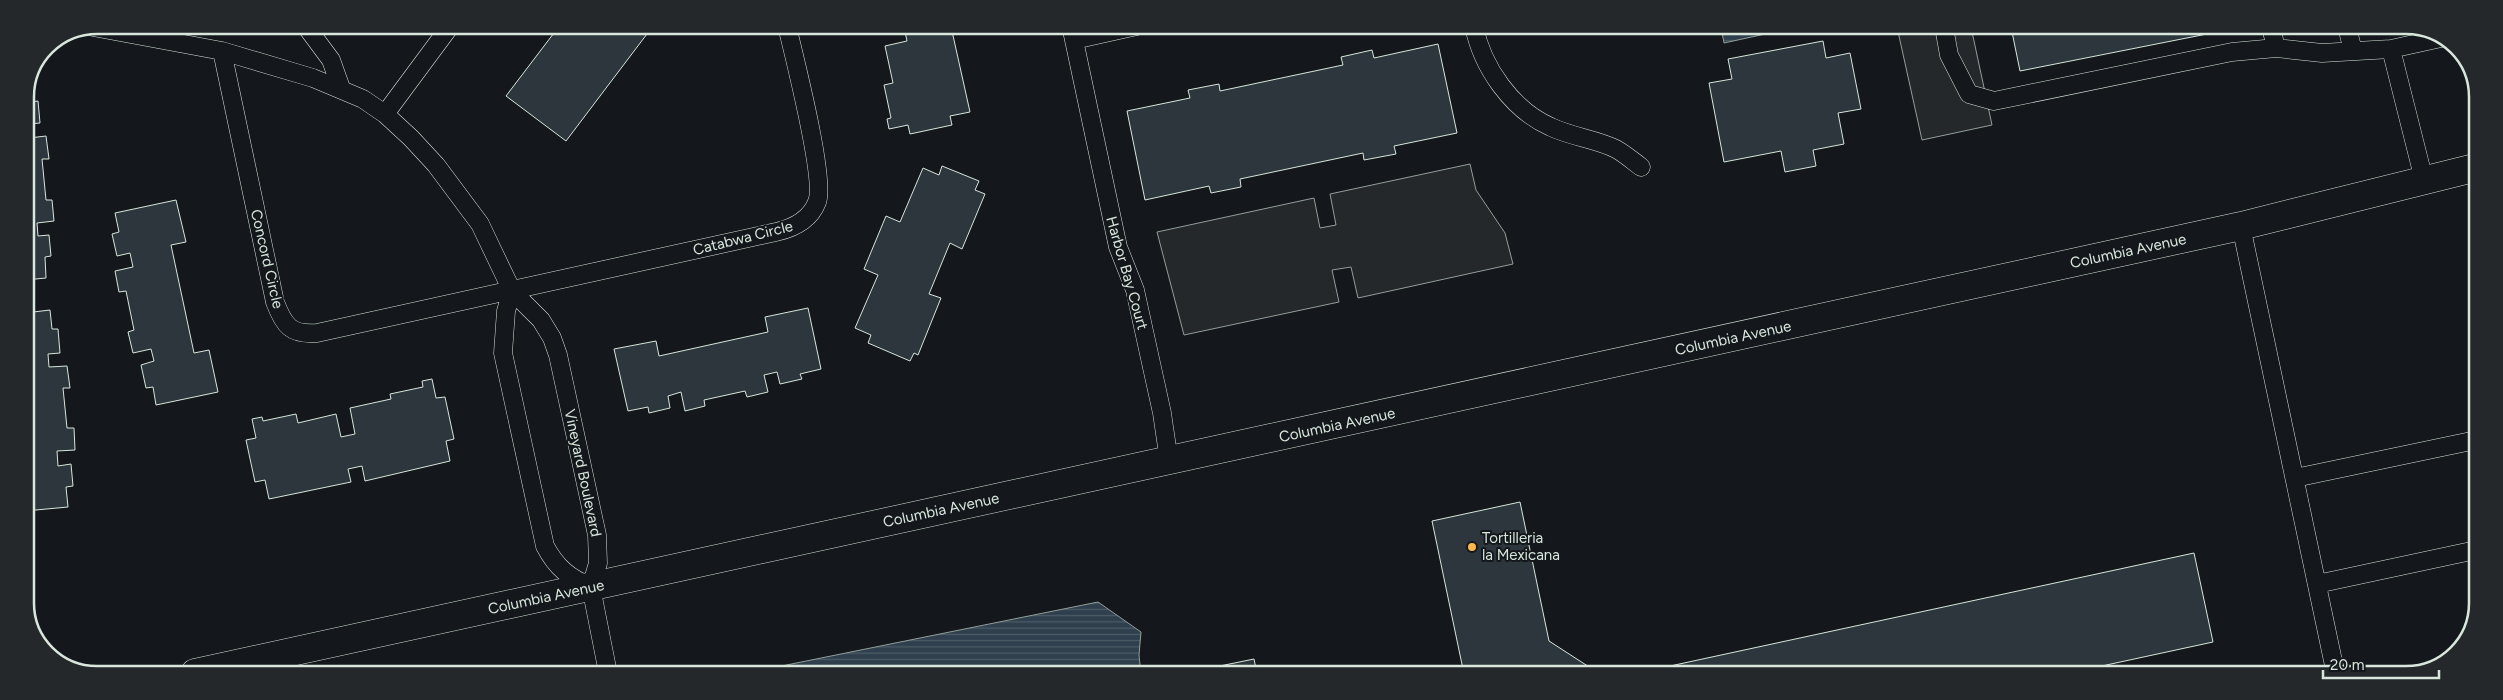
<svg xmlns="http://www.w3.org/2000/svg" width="2503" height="700" font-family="Figtree,sans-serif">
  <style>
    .parking { fill: #24282b; stroke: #939e99 }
    .water { fill: url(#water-rules); stroke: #939e99 }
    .building { fill: #2c363c; stroke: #d8e6dc }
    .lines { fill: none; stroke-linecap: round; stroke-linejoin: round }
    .lane-casing { stroke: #d8e6dc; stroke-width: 19 }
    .secondary-casing { stroke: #d8e6dc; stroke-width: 29 }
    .lane { stroke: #14181c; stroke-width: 18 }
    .secondary { stroke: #14181c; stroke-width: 28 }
    .poi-dot { fill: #ffb74d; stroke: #14181c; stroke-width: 2 }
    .labels { text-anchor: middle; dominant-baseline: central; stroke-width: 4; stroke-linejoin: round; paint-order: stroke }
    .street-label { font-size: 15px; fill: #d8e6dc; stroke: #14181c }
    .poi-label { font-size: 15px; fill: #d8e6dc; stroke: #14181c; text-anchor: start }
    .rim { fill: none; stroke: #d8e6dc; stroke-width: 2.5 }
  </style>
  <defs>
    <pattern id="water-rules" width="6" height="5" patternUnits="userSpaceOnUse" patternTransform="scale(1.25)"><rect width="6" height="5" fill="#2f3f4d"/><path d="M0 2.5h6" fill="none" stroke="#4c5b66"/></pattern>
  </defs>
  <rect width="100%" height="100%" fill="#14181c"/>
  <path class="parking" d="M1897,27H1971L1992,125L1922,140Z
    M1470,164L1476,190L1505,233L1513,264L1358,298L1351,267L1332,270L1339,302L1184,335L1157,232L1314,198L1320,228L1336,225L1330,194Z"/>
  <path class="water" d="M1721,27H1793V28L1724,43Z
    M1098,602L1141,632L1139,655L1141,674L747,673Z"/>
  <path class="building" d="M560,25L653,26L566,141L506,96Z
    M878,26H937L939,34L952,31L970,112L950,116L952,125L910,134L908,125L889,129L887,119L891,118L884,85L893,83L885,46L907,41L904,27L879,32Z
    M2011,27H2216L2217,32L2020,71Z
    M1823,41L1826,58L1850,53L1861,109L1838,113L1844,144L1813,150L1816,166L1785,172L1781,151L1724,162L1709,83L1732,79L1728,59Z
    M1438,44L1457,133L1394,146L1396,154L1364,160L1363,153L1240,179L1241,187L1211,193L1209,186L1145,200L1127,111L1190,98L1188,90L1219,84L1220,91L1343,65L1341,57L1372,50L1374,58Z
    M30,85L31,102L38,101L40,123L28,124L29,138L46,136L49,159H42L46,200H52L54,221L37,223L38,236L49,235L51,256L45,257L46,278L25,280V97Z
    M942,166L979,181L975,190L985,194L962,249L950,243L929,294L941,298L918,355L914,353L910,361L868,343L871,335L855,328L878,275L864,269L886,216L900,222L923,168L939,175Z
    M176,200L186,242L171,245L194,353L209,350L218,392L156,405L153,387L146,388L141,365L154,361L151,349L133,353L128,332L134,330L126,291L119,292L115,271L133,267L130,253L117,256L112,234L119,232L115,213Z
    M808,308L821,369L800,374L802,379L780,384L777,372L764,375L768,392L747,397L745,391L704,400L705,406L685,411L681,392L668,396L670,408L649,413L648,407L628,411L614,349L656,341L659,356L768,332L765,317Z
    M50,310L52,329H58L60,353L48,354L49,367L67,366L70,388H63L67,428H74L75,450L57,451L58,466L71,464L73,486L66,487L68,507L25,511V313Z
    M432,379L436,398L445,397L454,439L446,441L450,461L365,481L362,466L348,469L351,482L269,499L265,480L255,482L246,440L256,438L252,419L262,417L263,421L296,414L298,423L336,414L341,437L355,434L350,408L391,399L390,394L423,387L422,381Z
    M1520,502L1549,641L1600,674H1464L1432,521Z
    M2194,553L2213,642L2060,675L1633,674Z
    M1254,659L1257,674H1211L1210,668Z"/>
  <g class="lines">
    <g class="lane-casing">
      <path id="lane" d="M305,25L331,60L341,88
        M1071,26L1118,247L1135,290L1162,413L1169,461
        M1474,26C1482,67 1512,110 1551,127C1572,137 1596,139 1616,149C1625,154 1633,161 1641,167
        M93,27L222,51L313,78L363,99L385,114L411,138L436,165L480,224L512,291L541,320L552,338L558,355L597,535L598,563L591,587L608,673
        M1944,27L1949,55L1969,94L1994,101L2232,52L2276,48L2322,53L2391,49
        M2271,27L2276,48
        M2347,27L2353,51
        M1074,40L1137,26
        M222,51L275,302C284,326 291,335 317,333L776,232C794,228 810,220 817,202C826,180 794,56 787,26
        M385,114L451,25
        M2424,180L2391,49L2441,38
        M2241,226L2336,675
        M512,291L506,311L503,353L545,546C556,567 569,578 591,587
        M2295,478L2476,440
        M2317,584L2476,550"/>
    </g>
    <g class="secondary-casing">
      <path id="secondary" d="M195,673L2241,226L2478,167"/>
    </g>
    <use href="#lane" class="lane"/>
    <use href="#secondary" class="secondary"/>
  </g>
  <circle class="poi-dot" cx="1472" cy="547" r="5"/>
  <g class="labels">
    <g class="street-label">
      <text transform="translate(743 238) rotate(-14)">Catabwa Circle</text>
      <text transform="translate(2128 251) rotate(-12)">Columbia Avenue</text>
      <text transform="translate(267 259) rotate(77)">Concord Circle</text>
      <text transform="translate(1127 273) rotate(74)">Harbor Bay Court</text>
      <text transform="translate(1733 338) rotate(-12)">Columbia Avenue</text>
      <text transform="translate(1337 425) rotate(-12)">Columbia Avenue</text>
      <text transform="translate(583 473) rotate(78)">Vineyard Boulevard</text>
      <text transform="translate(941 510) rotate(-12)">Columbia Avenue</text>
      <text transform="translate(546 597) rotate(-12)">Columbia Avenue</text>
    </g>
    <g class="poi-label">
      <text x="1482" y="538">Tortilleria<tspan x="1482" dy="17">la Mexicana</tspan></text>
    </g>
  </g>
  <path d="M0 0H2503V700H0ZM97 34H2406A63 63 0 0 1 2469 97V603A63 63 0 0 1 2406 666H97A63 63 0 0 1 34 603V97A63 63 0 0 1 97 34Z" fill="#24282b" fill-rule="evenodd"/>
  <path class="rim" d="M97 34H2406A63 63 0 0 1 2469 97V603A63 63 0 0 1 2406 666H97A63 63 0 0 1 34 603V97A63 63 0 0 1 97 34Z"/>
  <path d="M2323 670v8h116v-8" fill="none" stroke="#d8e6dc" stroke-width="2.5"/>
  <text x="2330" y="670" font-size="15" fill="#d8e6dc" stroke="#14181c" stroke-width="4" paint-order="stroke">20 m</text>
</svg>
